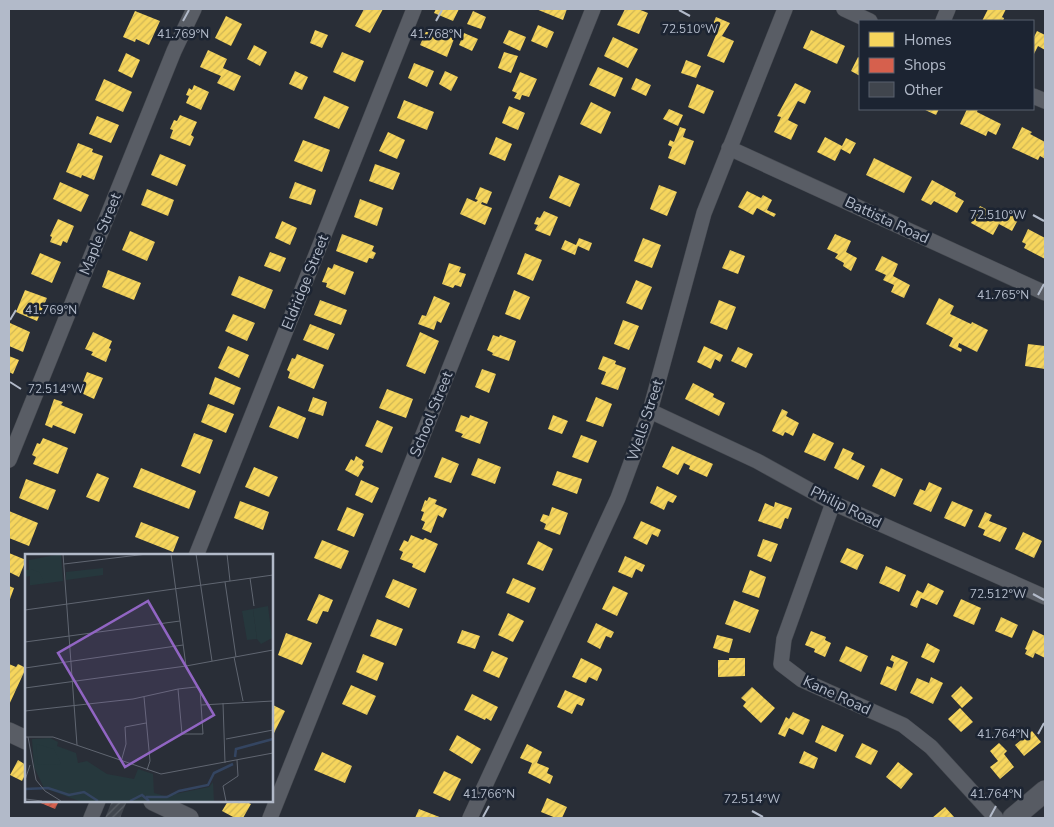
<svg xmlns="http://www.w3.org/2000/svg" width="1054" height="827" font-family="'Nunito Sans',sans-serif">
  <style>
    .homes { fill: url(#homes-hatch) }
    .shops { fill: url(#shops-hatch) }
    .building { fill: url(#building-hatch) }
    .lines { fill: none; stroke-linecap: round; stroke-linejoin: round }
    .minor-casing { stroke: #454950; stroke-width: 16 }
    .tertiary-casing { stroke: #454950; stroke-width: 20 }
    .secondary-casing { stroke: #454950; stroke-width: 22 }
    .minor { stroke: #595d65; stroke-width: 15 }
    .tertiary { stroke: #595d65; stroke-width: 19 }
    .secondary { stroke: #575b63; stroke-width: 21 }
    .ticks { fill: none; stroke: #b2bac9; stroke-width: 2 }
    .labels { text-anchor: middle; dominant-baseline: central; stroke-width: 5; stroke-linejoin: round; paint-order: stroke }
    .street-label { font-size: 15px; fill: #b2bac9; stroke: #1c2432 }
    .inset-river { fill: none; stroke: #344561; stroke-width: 2.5 }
    .inset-road { fill: none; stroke: #606671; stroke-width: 1 }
    .view { fill: #9165c3; fill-opacity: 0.15; stroke: #9165c3; stroke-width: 2.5 }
    .inset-edge { fill: none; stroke: #b2bac9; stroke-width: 2.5 }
    .ticks-label { font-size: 12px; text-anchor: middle; fill: #b2bac9; stroke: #1c2432; stroke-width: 5; stroke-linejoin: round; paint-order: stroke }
  </style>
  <defs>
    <pattern id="homes-hatch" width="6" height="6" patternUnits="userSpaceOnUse" patternTransform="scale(1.25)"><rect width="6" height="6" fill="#f6d55c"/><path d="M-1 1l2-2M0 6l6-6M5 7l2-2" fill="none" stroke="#cfb656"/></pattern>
    <pattern id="shops-hatch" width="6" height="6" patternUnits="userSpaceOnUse" patternTransform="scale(1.25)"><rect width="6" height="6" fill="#d6604d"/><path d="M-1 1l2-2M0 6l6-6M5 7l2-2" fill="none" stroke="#a65448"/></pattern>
    <pattern id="building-hatch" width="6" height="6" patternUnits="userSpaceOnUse" patternTransform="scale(1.25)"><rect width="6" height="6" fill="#40454d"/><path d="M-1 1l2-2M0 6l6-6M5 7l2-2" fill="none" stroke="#595e65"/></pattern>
  </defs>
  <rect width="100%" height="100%" fill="#292e37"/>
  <path class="homes" d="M364,9H383L370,33L355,26Z
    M436,9H459L453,21L434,13Z
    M536,9H567L563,20Z
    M625,9H638L648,13L639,34L617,25Z
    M988,9H1006L1002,17L1004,18L1003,21H982Z
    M135,11L160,21L149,45L136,39L135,42L123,37Z
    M473,11L486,17L481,29L467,24Z
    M226,16L242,24L231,46L215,38Z
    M716,17L730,23L722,36L734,41L724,63L707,56L716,35L714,34L717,28L712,26Z
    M538,25L554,32L547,48L531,41Z
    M428,27L454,39L447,57L420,45Z
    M315,30L328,35L322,48L310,43Z
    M509,30L526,37L520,51L503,43Z
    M811,30L845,46L837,64L803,48Z
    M1037,31L1045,35V50L1038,46L1033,56V39Z
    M464,33L478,39L472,51L459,45Z
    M613,37L638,49L628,68L604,56Z
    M254,45L267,52L260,66L247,59Z
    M208,50L227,59L223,68L241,76L234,91L217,83L221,76L200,67Z
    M342,52L364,61L355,82L333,72Z
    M504,52L518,56L511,73L498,68Z
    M126,53L140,60L132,78L118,71Z
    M858,57L860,58V76L851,71Z
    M686,60L701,66L696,78L681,73Z
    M414,63L434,71L427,87L408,78Z
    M598,67L623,78L615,97L589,85Z
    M295,71L308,77L302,90L289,84Z
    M445,71L458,77L451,91L439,84Z
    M520,72L537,79L529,97L522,95L520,100L514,98L517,93L512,91Z
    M636,78L651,85L646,96L631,89Z
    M104,79L132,92L123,112L95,100Z
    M795,83L811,91L805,104L798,101L788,120L798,125L791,140L774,132L781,117L777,116Z
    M697,84L714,91L704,114L688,107Z
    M194,85L209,92L201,110L186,103L189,96L186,95L189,88L192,90Z
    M324,96L349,107L339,129L314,118Z
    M404,100L434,112L427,130L397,118Z
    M591,102L611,112L601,134L580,124Z
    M509,106L525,113L518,130L502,123Z
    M669,109L683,115L678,126L663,119Z
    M923,109H939L936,115Z
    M967,109H978L977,112L1001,124L996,135L988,131L986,136L960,124Z
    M180,115L197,122L191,135L194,137L190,146L170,138L173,130L170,129L174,120L177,121Z
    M97,116L119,125L111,143L89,134Z
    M680,127L686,129L683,137L694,141L685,165L668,158L672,147L668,145L670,140L674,142Z
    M1022,127L1032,132L1030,134L1045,142V159L1040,156L1038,160L1012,148Z
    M388,132L405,140L397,159L379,151Z
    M496,137L512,144L505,161L489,154Z
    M825,137L842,146L846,138L856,143L850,154L841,149L835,161L817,152Z
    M303,140L330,150L322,172L294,161Z
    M78,143L93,149L92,152L103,156L94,180L82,175L81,178L66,172Z
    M160,154L186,165L177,186L151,175Z
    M874,158L912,177L904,193L866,175Z
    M375,164L400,173L393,190L369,181Z
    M559,175L580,184L570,207L549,198Z
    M932,180L956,193L955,196L964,201L957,213L934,201L931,205L921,200Z
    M60,182L89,195L81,212L53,199Z
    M295,182L316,190L311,205L289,198Z
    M659,185L677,192L667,216L650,209Z
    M480,187L492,192L487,204L482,202L481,204L492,208L485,225L460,214L467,198L476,202L478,200L475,199Z
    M147,189L174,200L168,216L141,205Z
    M747,191L761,198L763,195L772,200L767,210L776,214L774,217L757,208L753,215L738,207Z
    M360,199L383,208L377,226L354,217Z
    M980,206L1007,220L1010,214L1019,218L1012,231L999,224L993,235L971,223Z
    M544,211L558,217L550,236L535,230L538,225L534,224L537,217L540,218Z
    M58,219L74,226L67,243L63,241L61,246L50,242L52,237L50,236Z
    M282,221L297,228L290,245L275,238Z
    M1028,229L1045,238V259L1024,248L1026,244L1022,242Z
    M130,231L155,242L147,261L122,250Z
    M342,234L374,246L372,251L376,253L373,259L369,258L367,263L336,251Z
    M835,234L851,241L846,252L857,258L851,271L843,266L844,263L835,258L838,254L827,249Z
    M579,238L592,243L589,251L578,246L575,255L561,249L565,240L576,245Z
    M643,238L661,245L652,268L634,261Z
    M730,250L745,256L738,274L722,268Z
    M270,252L286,258L280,272L264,266Z
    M40,253L61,262L52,283L31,274Z
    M525,253L542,260L533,281L517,274Z
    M882,256L898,264L893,276L910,285L904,298L891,292L894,285L883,280L886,275L875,270Z
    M449,263L461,267L459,272L466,274L461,287L455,285L453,288L442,284Z
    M334,264L354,272L345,295L326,287L327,283L322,282L328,267L332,269Z
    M108,270L141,283L134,300L102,287Z
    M239,276L273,290L265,309L231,295Z
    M636,280L652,287L642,310L626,303Z
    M25,290L47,298L37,321L16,312Z
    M514,290L530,297L520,320L505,314Z
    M434,296L450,303L441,323L437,321L434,330L418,324L422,315L426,316Z
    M939,298L954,306L950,314L971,324L972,322L988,330L977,352L959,343L958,347L962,349L961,352L949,346L953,338L926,324Z
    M320,300L347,310L341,325L314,315Z
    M719,300L736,307L727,330L710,323Z
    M233,314L255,323L247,341L225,331Z
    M623,320L639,326L629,350L614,344Z
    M10,323L30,332L23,352L9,346Z
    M310,324L335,334L328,350L303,340Z
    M93,332L112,341L109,348L111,349L106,362L91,355L93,352L85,349Z
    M420,332L439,341L425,374L406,366Z
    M493,335L499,337L500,335L516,341L509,361L492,355L493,353L487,350Z
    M1028,344L1045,346V369L1025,366Z
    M228,346L249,355L239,378L218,368Z
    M704,346L723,355L720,362L715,359L711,369L697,362Z
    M738,347L753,354L746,368L731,361Z
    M297,354L324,365L314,389L288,378L290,372L287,370L292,358L295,359Z
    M9,356L19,360L13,374L9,372Z
    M603,356L616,361L615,364L626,368L618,390L601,384L606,372L598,369Z
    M482,369L496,374L489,393L475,387Z
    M87,372L103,378L94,399L79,392Z
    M215,377L241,388L234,405L209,394Z
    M693,383L714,394L713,397L725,403L719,416L685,399Z
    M387,389L413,399L406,418L379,408Z
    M313,397L327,402L323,416L308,411Z
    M596,397L612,404L603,427L586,421Z
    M54,399L63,402L61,405L83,414L75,434L53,425L52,428L45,425Z
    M208,404L234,414L226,433L201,422Z
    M278,406L306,418L298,439L269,427Z
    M782,409L788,412L786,416L799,423L793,436L785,432L783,436L772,431Z
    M461,415L469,418L470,415L488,422L480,444L461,437L463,434L455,431Z
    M553,415L568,421L562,434L548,429Z
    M377,420L393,427L382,453L365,446Z
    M194,433L213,440L200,474L181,466Z
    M813,433L834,443L825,461L804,452Z
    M581,435L597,441L588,463L572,457Z
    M43,438L68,448L58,474L33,464L36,457L32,455L37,443L40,444Z
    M672,446L713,464L707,477L689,469L690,466L684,463L678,475L662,467Z
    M843,448L854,453L851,459L865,466L858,480L834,468Z
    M356,456L364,461L362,465L364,467L358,477L345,470L351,459L354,461Z
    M442,457L459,464L451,483L434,477Z
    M478,458L501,467L495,484L471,475Z
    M254,467L278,477L269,497L245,487Z
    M141,468L196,491L189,509L133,487Z
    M881,468L903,479L895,497L872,486Z
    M557,471L582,479L577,494L552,485Z
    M97,473L109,478L99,502L86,497Z
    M26,479L56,490L48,510L19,498Z
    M361,480L379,488L372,503L355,495Z
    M929,482L942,488L931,512L913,504L920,489L925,491Z
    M657,486L677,496L673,503L668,501L664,510L650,503Z
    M429,497L437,500L435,504L447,509L443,518L438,515L431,533L422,529L425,522L421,520L424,512L421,511L425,500L427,501Z
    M240,501L269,512L263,530L234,518Z
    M952,501L973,510L965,527L944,518Z
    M775,502L792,508L788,519L785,518L781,529L758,521L765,503L774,507Z
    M347,507L364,514L354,537L337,530Z
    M552,507L568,513L560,535L544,529L546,524L540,521L543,514L549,516Z
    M9,511L38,523L29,546L9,538Z
    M985,512L992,515L989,521L1007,528L1000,542L983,535L985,530L978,527Z
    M641,521L661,530L658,537L652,534L647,545L633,538Z
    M141,522L179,537L173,552L135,537Z
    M1023,532L1042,541L1034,558L1015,549Z
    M411,535L423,540L425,538L438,544L425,573L412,567L413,564L400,559L403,552L399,550L404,540L408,542Z
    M763,539L778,544L771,562L757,556Z
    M322,540L349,551L341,569L314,558Z
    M538,541L553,549L543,571L527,564Z
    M847,548L864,555L857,570L840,562Z
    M9,553L26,560L19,577L9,572Z
    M625,556L645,565L642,572L636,569L632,578L618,572Z
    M886,566L906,575L899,592L879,583Z
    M750,570L766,577L759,598L742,592Z
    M513,578L536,588L529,603L506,593Z
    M393,579L417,589L409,608L385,597Z
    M928,583L944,591L937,605L921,598L917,608L910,605L917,590L923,593Z
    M9,586L14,588L9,602Z
    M613,586L628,593L617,616L602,609Z
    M319,594L333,600L328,612L323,611L317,624L307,620Z
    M961,599L981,608L974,625L953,616Z
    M734,600L759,610L750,633L725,624Z
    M508,613L524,621L513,642L498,635Z
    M1001,617L1018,625L1012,638L995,631Z
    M377,619L403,629L396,646L370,636Z
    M596,623L614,632L611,638L606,636L600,649L587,642Z
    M462,630L480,636L475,649L457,643Z
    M1033,630L1045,636V658L1035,653L1033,658L1025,654L1027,650L1025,649Z
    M811,631L826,637L825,640L831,643L825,657L814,652L815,649L805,645Z
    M286,633L312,643L302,665L278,655Z
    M717,635L733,639L729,653L713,648Z
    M927,643L940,650L934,663L921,657Z
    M846,646L868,656L861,672L839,661Z
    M492,651L508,658L499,678L483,671Z
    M363,654L384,663L377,681L356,672Z
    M892,655L908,662L896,691L880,684L887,666L892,668L894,662L890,660Z
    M581,658L601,668L602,670L597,681L589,677L586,683L572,677Z
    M729,658H745V676L718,677V660H729Z
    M9,664L16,667L18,664L26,668L9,705Z
    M931,677L943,683L933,704L910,693L917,678L929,683Z
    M351,685L376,696L367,715L342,704Z
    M961,686L973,698L962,708L951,696Z
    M752,687L775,708L761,723L743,706L746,702L741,698Z
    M565,690L585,699L582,706L577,704L572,714L557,707Z
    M472,694L498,707L491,721L486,718L485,720L464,710Z
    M271,704L285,711L273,735L271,734Z
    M960,708L973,722L961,732L948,719Z
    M793,712L810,720L803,735L789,728L785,737L778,734L786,717L789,719Z
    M822,725L844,735L836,752L815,742Z
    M1032,731L1041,742L1024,756L1015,745Z
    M457,735L481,749L472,764L449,750Z
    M862,743L878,751L871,765L855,757Z
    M999,743L1007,751L1004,754L1014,767L1000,779L990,767L998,761L990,751Z
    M527,744L542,752L537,763L549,768L547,773L553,776L550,784L528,773L532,763L520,758Z
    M804,751L818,758L814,769L799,763Z
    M322,752L352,766L345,783L314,770Z
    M18,760L26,765V773L22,781L10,775Z
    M898,762L913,774L901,789L886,777Z
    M444,771L461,779L450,801L433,793Z
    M547,798L567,807L562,818H556L541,812Z
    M228,801H244L251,804L243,818H235L222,811Z
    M945,807L955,818H932Z
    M419,809L442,818H415Z"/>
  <path class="shops" d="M36,801H59L55,809Z"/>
  <path class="building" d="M112,801H127L120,818H105Z"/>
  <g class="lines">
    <g class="minor-casing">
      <path id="minor" d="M844,9L870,21
        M943,21L948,9
        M1033,96L1045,101
        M729,148L1045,293
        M650,411L757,461L833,503L1045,597
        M9,460L174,51L194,9
        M833,503L784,639L781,664L802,680L903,725L931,747L996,818
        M196,556L414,9
        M91,818L98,801
        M270,818L593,9
        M470,818L618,498L650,411L704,213L785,9"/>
    </g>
    <g class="tertiary-casing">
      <path id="tertiary" d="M9,732L26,740
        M153,801L189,818"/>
    </g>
    <g class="secondary-casing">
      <path id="secondary" d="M1013,818L1045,791"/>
    </g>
    <use href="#minor" class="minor"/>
    <use href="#tertiary" class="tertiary"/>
    <use href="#secondary" class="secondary"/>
  </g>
  <path class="ticks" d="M679,10L690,16M183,21L189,10M436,21L442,10M1033,215L1044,221M1038,295L1044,284M10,320L16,310M10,382L21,389M1033,594L1044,600M1038,734L1044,723M752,811L763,817M483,817L489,806M990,817L996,806"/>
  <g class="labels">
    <g class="street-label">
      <text transform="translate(887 220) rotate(25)">Battista Road</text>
      <text transform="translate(100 234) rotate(-68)">Maple Street</text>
      <text transform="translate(305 282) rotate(-68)">Eldridge Street</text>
      <text transform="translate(431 414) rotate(-68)">School Street</text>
      <text transform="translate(645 420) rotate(-72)">Wells Street</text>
      <text transform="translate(846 507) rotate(26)">Philip Road</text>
      <text transform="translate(837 695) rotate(25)">Kane Road</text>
    </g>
  </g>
  <g transform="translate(25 554)">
    <rect width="248" height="248" fill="#292e37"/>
    <path d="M36,0L38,27L0,32L5,31V22L0,23V16H4V6ZM78,14V21L41,26V18ZM228,55L232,85L222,86L217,57ZM25,184L33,188L32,192L51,199L53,209L62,207L82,220L109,225L113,215L128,220L129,239L140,242L184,233L188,228L189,247H54L19,234L9,213L7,185Z" fill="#26383d"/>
    <path d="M243,52L247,84L236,90L232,85L228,55Z" fill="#26383d"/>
    <path d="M6,15L14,18L20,29L6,30ZM11,190L29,195L36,210L13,211Z" fill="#26383d"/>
    <path class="inset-river" d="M210,203L211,195L248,185M0,235L23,234L44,241L59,238L73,247M121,243H142L154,237L183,231L189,219L208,210M105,247L117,241L124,247"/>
    <path class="inset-road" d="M38,0L52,191M146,0L161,112M171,0L187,107M202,0L205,27M39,10L122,0M225,24L229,52M200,28L211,103M0,56L248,21M0,88L155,67M209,103L218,147M0,114L158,91M0,134L161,112L248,96M119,143L125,207L122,216M198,149L200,209M176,151L248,147M0,157L108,145L153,135L171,133L175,135L178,180H157L153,135M0,183H28L136,220L248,199M3,183L11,226L20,237L36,247M201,185L248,176M96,208L101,190L100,173L121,169M0,226L5,211M0,245L17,247M201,247L198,232L213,222L212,206"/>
    <path class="view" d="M123,47L189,161L100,213L33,99Z"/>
    <rect width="248" height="248" class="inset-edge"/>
  </g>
  <g class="ticks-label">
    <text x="690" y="33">72.510°W</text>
    <text x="183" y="38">41.769°N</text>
    <text x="436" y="38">41.768°N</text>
    <text x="998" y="219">72.510°W</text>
    <text x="1003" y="299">41.765°N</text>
    <text x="51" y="314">41.769°N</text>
    <text x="56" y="393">72.514°W</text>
    <text x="998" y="598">72.512°W</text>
    <text x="1003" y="738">41.764°N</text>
    <text x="489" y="798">41.766°N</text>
    <text x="996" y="798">41.764°N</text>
    <text x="752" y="803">72.514°W</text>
  </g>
  <rect width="1054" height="827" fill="none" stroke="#b2bac9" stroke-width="20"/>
  <rect x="859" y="20" width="175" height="90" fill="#1c2432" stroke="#58606e"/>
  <rect x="869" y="32" width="25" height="15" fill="#f6d55c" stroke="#58606e"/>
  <text x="904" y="45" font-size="15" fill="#b2bac9">Homes</text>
  <rect x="869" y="58" width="25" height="15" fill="#d6604d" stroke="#58606e"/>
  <text x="904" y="70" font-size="15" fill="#b2bac9">Shops</text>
  <rect x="869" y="82" width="25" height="15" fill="#40454d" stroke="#58606e"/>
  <text x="904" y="95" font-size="15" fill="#b2bac9">Other</text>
</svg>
